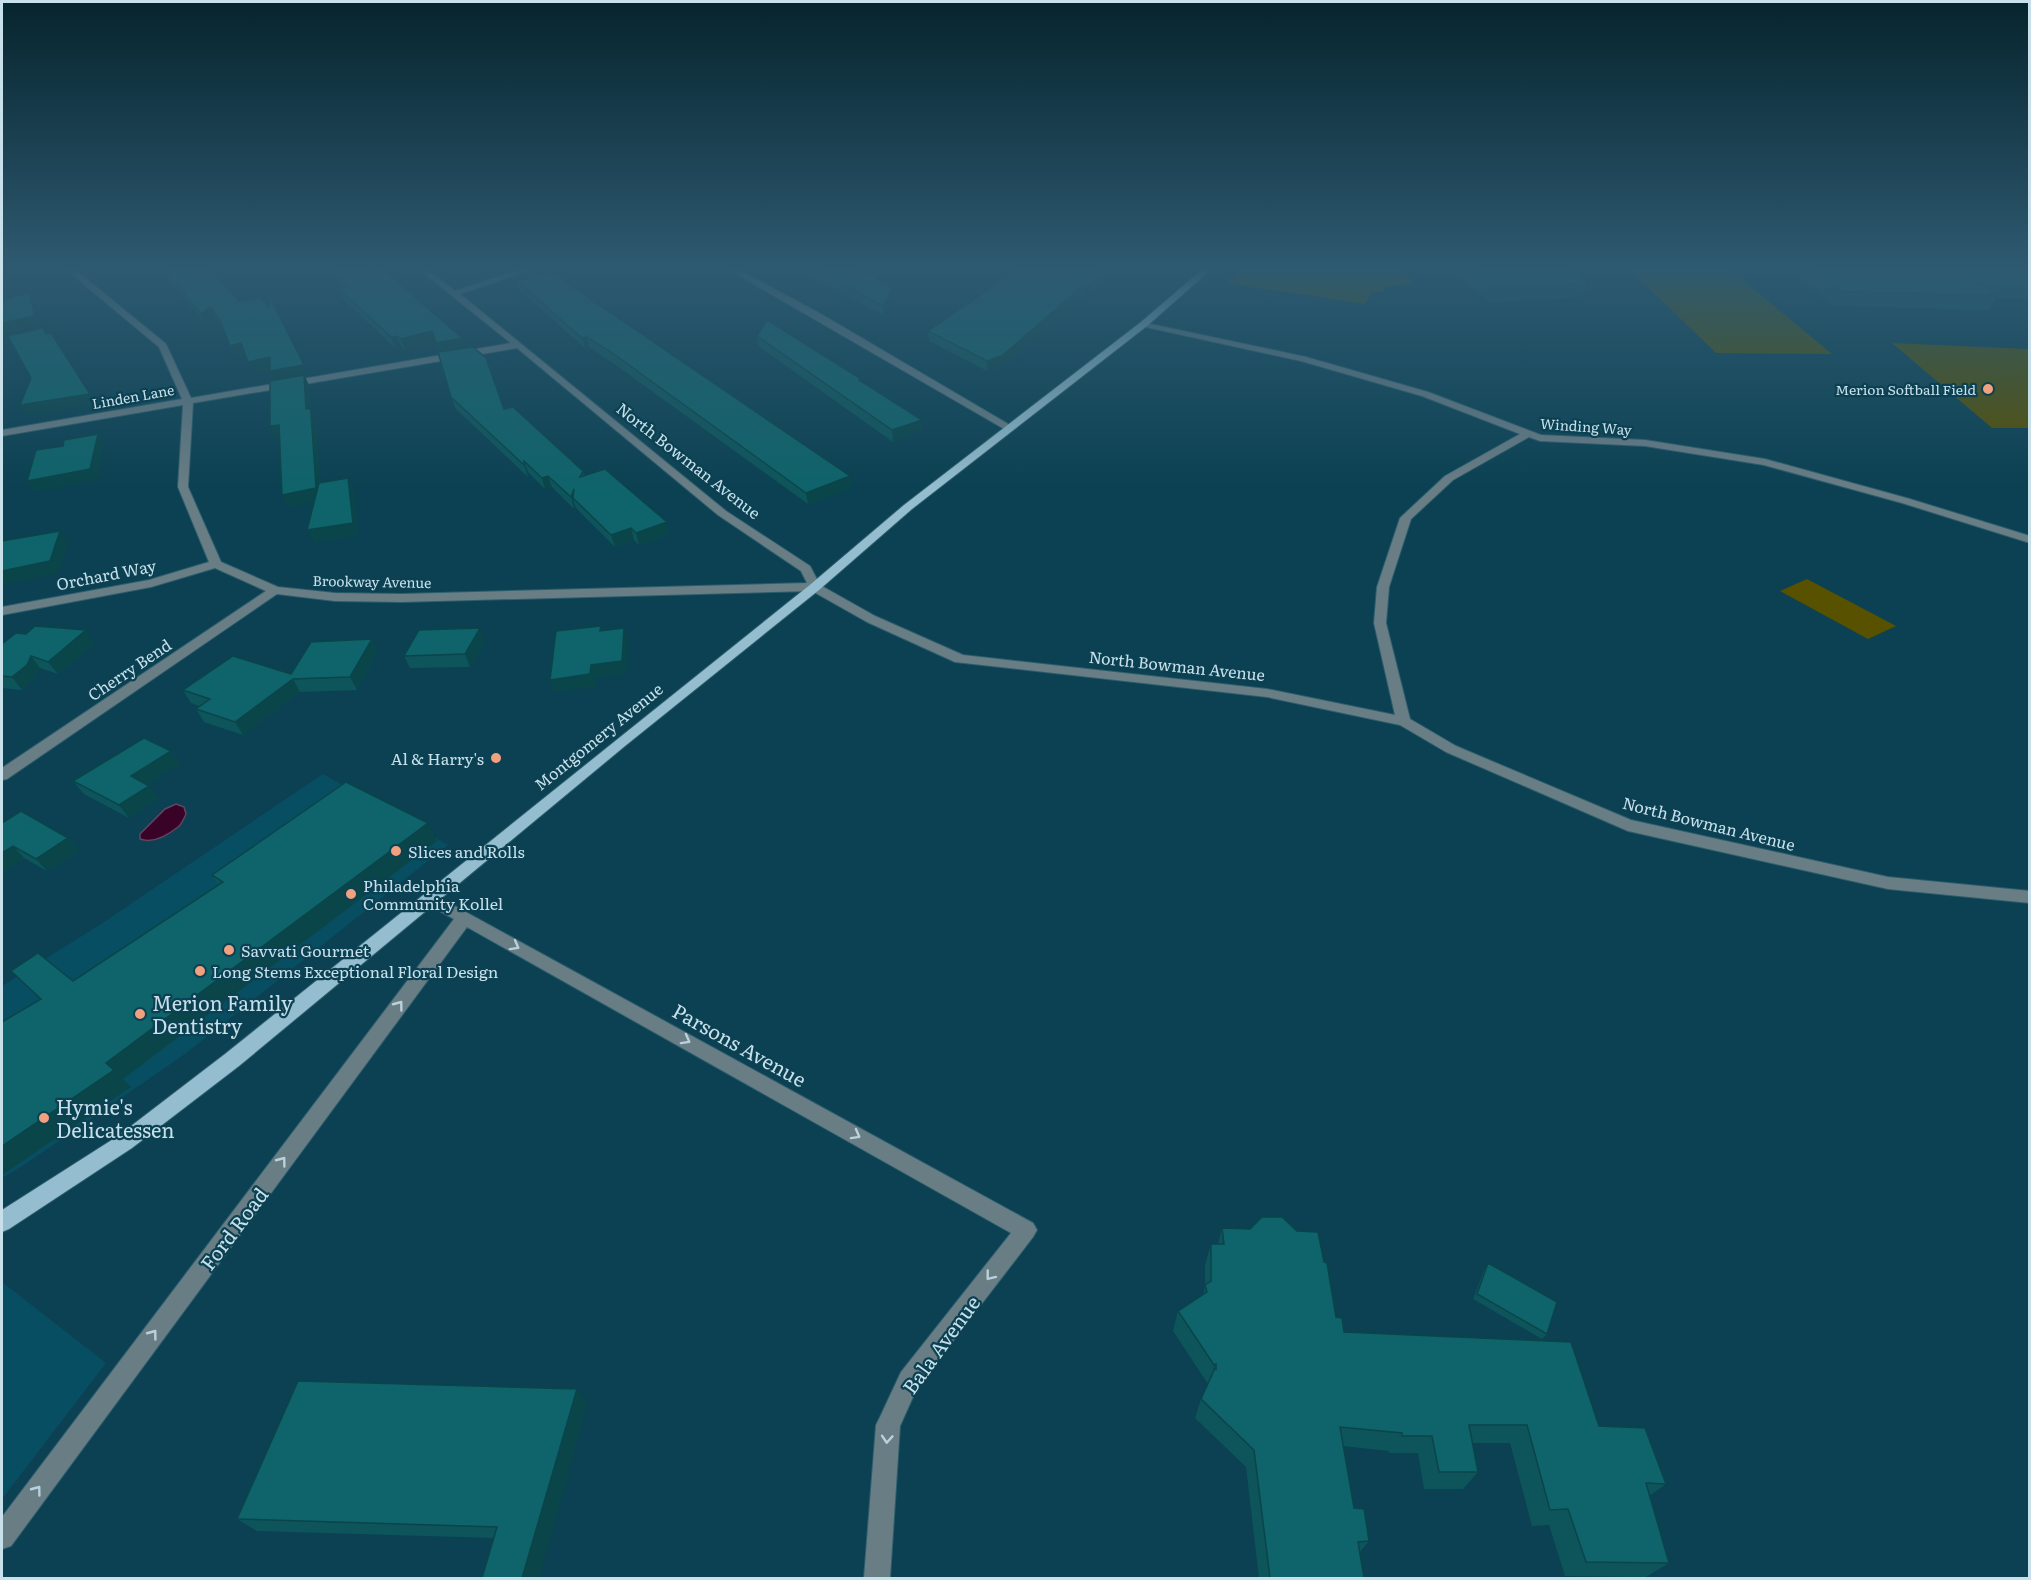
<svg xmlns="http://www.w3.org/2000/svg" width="2031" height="1580" font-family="Literata,serif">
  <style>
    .built { fill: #084e62 }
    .green { fill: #585100 }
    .water { fill: #380327; stroke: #634562; stroke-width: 1.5 }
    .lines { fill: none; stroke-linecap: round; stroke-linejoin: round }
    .minor-casing { stroke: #2d5e6d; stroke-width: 2 }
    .major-casing { stroke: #2d5e6d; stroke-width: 2 }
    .minor { fill: #697d85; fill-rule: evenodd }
    .major { fill: #94becf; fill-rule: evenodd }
    .wall { fill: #0d555b }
    .shaded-wall { fill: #0a454a }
    .building { fill: #0f636a; stroke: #0a454a; stroke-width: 1.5 }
    .oneway { stroke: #b9d1db }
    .poi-dot { fill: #f2a17e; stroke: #0b4152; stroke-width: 2 }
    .labels { text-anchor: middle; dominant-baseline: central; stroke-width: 4.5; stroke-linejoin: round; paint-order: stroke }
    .far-poi-label { font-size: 14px; fill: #c7e0ea; stroke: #0b4152; text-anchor: end }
    .far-street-label { font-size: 14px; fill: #c7e0ea; stroke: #0b4152 }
    .street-label { font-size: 16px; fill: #c7e0ea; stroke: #0b4152 }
    .poi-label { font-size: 16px; fill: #c7e0ea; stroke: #0b4152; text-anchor: start }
    .near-poi-label { font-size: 20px; fill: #c7e0ea; stroke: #0b4152; text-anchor: start }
    .near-street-label { font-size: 20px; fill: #c7e0ea; stroke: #0b4152 }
  </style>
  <rect width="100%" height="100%" fill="#0b4152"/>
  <path class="built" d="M323,774L448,845L185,1054L27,1163L2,1178V986L101,924Z
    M2,1282L106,1363L2,1499Z"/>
  <path class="green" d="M1244,267H1395L1415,284L1382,287L1385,292H1372L1365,304L1227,283Z
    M1627,267H1727L1832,354L1716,353Z
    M1892,343L2029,349V428H1992Z
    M1807,579L1896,626L1868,639L1780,591Z"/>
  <path class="water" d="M176,804L184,807L186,814C184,818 182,824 178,827C168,835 154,844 140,839V834L165,809Z"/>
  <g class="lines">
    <g class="minor-casing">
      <path id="minor" d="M63,267H72L166,344L191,398L511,343L416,267H425L455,291L527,267H539L460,294L726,511L810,566L820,585L875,616L963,655L1267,689L1395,715L1374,623L1377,587L1400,518L1445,476L1520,434L1422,396L1301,361L1141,326V322L1306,357L1428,392L1541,435L1645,440L1765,459L1910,499L2030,536V543L1902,503L1764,465L1645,446L1540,441L1529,437L1453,480L1411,519L1389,587L1386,623L1410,719L1456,746L1631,820L1888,877L2030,891V903L1888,889L1628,831L1446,752L1400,725L1267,697L955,662L867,622L812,591L402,602L335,601L277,594L7,779L2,780V768L266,591L215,568L151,587L2,615V607L149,580L209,562L178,487L183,405L2,436V430L182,399L159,347ZM517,348L718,515L801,571L807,583L402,594L335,593L278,587L221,562L188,487L193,403Z
        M724,267H734L821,314L1015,428L1006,430Z
        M431,893L1033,1223L1037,1230L1033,1237L917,1388L900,1426L890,1578H864L876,1425L880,1417L901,1372L1011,1233L467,927L11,1546L2,1549V1517L454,919L425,903L423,899L425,895Z"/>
    </g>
    <g class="major-casing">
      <path id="major" d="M1205,267H1214L1147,326L912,509L819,590L625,746L239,1066L132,1148L9,1229L2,1232V1210L118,1136L225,1054L811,584L904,505L1141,322Z"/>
    </g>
    <use href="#minor" class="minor"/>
    <use href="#major" class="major"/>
  </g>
  <path class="wall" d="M158,267H206L308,376H305L309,386L311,411L316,425L320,483L348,478L353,489L358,535L313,542L314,501L288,506L280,437L275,438L274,380L270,369L253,373L245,354L235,356L223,328L215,317L206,324Z
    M325,267H365L466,348L504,409L583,471L584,476L669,534L639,545L634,540L615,547L577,509L575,506L574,509L552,487L545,489L528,472V477L455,408L435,341L405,350L401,346L395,348L342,298L338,288L346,286Z
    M792,267H858L894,297L884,316Z
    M1005,267H1119L1082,298H1080L1003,365L987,371L929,341L928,331L1015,272L1005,269Z
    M1450,267H1565L1587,283L1582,297L1490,303L1450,268Z
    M1787,267H2025L2030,270V298H1996L1989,310L1834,306Z
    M517,281L850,476L851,488L808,504L613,363L589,347L585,348L520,291Z
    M757,336L862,381L922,431L893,442L758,346Z
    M485,641L470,667L410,668L404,656Z
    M95,643L58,674L40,668L36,677L22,690L2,688V644Z
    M378,652L357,690L300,692L243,735L204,722L196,709L200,706L191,703L183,690L291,674Z
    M171,751L180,764L147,785L159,798L129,818L84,794L73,781Z
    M2,823L68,838L79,851L47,871L24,858L2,873Z
    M437,841L123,1079L131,1087L2,1175V1022L40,999L11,971L73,981L218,884L212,875Z
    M1222,1228L1336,1317L1344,1332L1599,1426L1666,1484L1649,1496L1669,1563L1646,1577L1565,1576L1549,1525L1532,1526L1510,1443H1472L1478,1472L1463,1489H1424L1418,1453H1389V1451L1343,1446L1354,1508L1369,1541L1360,1552L1364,1578H1259L1246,1467L1195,1418L1201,1399L1208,1384L1173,1331L1178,1311L1203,1295L1205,1287V1265L1211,1244H1218Z
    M1488,1263L1547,1334L1542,1339L1473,1299L1485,1268Z
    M588,1403L494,1538L257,1531L237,1519Z"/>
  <path class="shaded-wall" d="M1108,267H1119L1082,298L1083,289Z
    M893,288L894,297L884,316L883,306Z
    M1080,288V298L1003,365L987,371V361Z
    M29,293L35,303L41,326L2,335V323Z
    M210,307L215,317L206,324L201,314Z
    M432,331L436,341L405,350L401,339Z
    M397,336L401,346L395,348L391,337Z
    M587,337L589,347L585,348L582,338Z
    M462,338L466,349L439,353L436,343Z
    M241,343L246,354L235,356L230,346Z
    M270,357L274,368L253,373L248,362Z
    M304,365L308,376H305L309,386L311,411L316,425L322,500L288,506L282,495L306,409L275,381L270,371Z
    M90,394L97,405L27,416L20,405Z
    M922,420V431L893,442L892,430Z
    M279,425L285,436L275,438L270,426Z
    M98,434L104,445L97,480L35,492L27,481Z
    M524,461L528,472V477L524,465Z
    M548,476L552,487L545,489L542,478Z
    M850,476L851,488L808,504L806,493Z
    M348,478L353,489L358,535L313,542L307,530Z
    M574,489L573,498L575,506L574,509L571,497Z
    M667,522L669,534L639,545L636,533Z
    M631,528L634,540L615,547L611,535Z
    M60,531L68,543L58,573L2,585V571Z
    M480,628L485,641L470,667L465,654Z
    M624,628L628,640L626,674L595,678V687L555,692L550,680L591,665Z
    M86,630L95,643L58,674L48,662Z
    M372,639L378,652L357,690L350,677Z
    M31,656L40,668L36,677L22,690L12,677Z
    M293,679L300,692L243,735L235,722Z
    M171,751L180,764L141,789L131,776Z
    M149,786L159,798L129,818L119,805Z
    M428,823L437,841L123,1079L131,1087L2,1175V1146L106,1063Z
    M68,838L79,851L47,871L36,859Z
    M13,846L24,858L2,873V853Z
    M577,1389L588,1403L539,1578H522Z"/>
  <path class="building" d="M162,267H206L240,302L261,298L269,307V296L304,365L270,371V357L248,362L241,343L230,346L220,320L210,307L201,314Z
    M331,267H365L368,270L380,267L462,338L436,343L432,331L401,339L397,336L391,337L338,288L351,285Z
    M809,267H858L893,288L883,306Z
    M1021,267H1108L1083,289L1080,288L1003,355L987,361L928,331Z
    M1469,267H1565L1587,283L1494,288Z
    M1811,267H2025L2030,270V284L1979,283L1998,295L1841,292Z
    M552,273L850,476L806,493L611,352L587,337L582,338L517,281Z
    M29,293L35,316L2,323V300Z
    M767,320L861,379L859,380L922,420L892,430L757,336Z
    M43,328L46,334L51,333L90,394L20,405L31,378L8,336Z
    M473,347L486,358L504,409L513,407L583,471L580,477L605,469L667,522L636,533L631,528L611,535L573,498L574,489L571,497L548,476L542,478L524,461V465L451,397L438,352Z
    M304,375L306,409L310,408L311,413L316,488L282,495L279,425L270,426V381Z
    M98,434L90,469L27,481L36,450L63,446L64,440Z
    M348,478L353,523L307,530L319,483Z
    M60,531L50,561L2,571V541Z
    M35,626L86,630L48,662L31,656L27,665L12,677L2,676V644L16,633L26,634Z
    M601,626L600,631L624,628L622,661L591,665L590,674L550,680L556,631Z
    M480,628L465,654L404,656L419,630Z
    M372,639L350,677L293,679L235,722L196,709L210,699L183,690L233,656L291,674L311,642Z
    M144,738L171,751L131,776L149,786L119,805L73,781Z
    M346,782L428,823L106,1063L114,1070L2,1146V1022L41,999L11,971L38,953L73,981L223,882L212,875Z
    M21,811L68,838L36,859L13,846L2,853V823Z
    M1262,1217H1282L1297,1231L1318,1232L1324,1262L1327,1263L1336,1317L1342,1318L1344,1332L1571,1342L1599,1426L1645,1428L1666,1484L1646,1483L1669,1563L1586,1562L1568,1509L1550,1510L1527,1425H1469L1478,1472H1439L1432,1436H1402V1433L1340,1427L1354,1508L1364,1509L1369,1541L1358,1542L1364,1578H1270L1254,1450L1201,1399L1215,1368L1216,1369V1364L1214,1365L1178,1311L1207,1292L1205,1285L1211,1281V1244H1224L1222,1228L1250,1229Z
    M1488,1263L1557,1302L1547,1334L1477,1294Z
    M298,1381L577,1389L522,1578H482L497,1527L237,1519Z"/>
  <defs><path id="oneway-chevron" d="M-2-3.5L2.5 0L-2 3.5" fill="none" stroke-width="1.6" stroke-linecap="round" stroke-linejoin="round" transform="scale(1.5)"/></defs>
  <g class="oneway">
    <use href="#oneway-chevron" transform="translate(515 946) rotate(29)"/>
    <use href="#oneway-chevron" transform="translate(399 1005) rotate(-53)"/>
    <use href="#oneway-chevron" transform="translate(686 1040) rotate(29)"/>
    <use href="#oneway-chevron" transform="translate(856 1135) rotate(29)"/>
    <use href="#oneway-chevron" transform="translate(282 1161) rotate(-53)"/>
    <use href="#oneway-chevron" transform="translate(990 1276) rotate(128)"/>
    <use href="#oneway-chevron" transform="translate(153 1334) rotate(-53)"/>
    <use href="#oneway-chevron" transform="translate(887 1439) rotate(94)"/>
    <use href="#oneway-chevron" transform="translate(37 1490) rotate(-53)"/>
  </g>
  <linearGradient id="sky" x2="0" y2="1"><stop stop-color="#06242d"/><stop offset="0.55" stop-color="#2e5a71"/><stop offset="1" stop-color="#2e5a71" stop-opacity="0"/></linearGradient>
  <rect width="2031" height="488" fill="url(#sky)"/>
  <g class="poi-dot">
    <circle cx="1988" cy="389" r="6"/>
    <circle cx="496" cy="758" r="6"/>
    <circle cx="396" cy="851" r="6"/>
    <circle cx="351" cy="894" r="6"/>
    <circle cx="229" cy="950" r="6"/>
    <circle cx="200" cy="971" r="6"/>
    <circle cx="140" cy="1014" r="6"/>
    <circle cx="44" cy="1118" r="6"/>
  </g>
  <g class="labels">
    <g class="far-poi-label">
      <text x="1976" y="389">Merion Softball Field</text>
    </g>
    <g class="far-street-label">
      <text transform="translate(133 396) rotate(-10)">Linden Lane</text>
      <text transform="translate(1586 426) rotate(4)">Winding Way</text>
      <text transform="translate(372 581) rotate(1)">Brookway Avenue</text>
    </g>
    <g class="street-label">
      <text transform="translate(689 460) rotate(38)">North Bowman Avenue</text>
      <text transform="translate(106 574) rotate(-11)">Orchard Way</text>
      <text transform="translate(1177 665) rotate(6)">North Bowman Avenue</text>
      <text transform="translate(129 669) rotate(-34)">Cherry Bend</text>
      <text transform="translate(598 736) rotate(-39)">Montgomery Avenue</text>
      <text transform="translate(1709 823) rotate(14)">North Bowman Avenue</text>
    </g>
    <g class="poi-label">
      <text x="484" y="758" text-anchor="end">Al &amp; Harry's</text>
      <text x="408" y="851">Slices and Rolls</text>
      <text x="363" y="885">Philadelphia<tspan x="363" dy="18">Community Kollel</tspan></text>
      <text x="241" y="950">Savvati Gourmet</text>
      <text x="212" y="971">Long Stems Exceptional Floral Design</text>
    </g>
    <g class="near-poi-label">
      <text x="152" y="1002">Merion Family<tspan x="152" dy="23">Dentistry</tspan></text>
      <text x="56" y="1106">Hymie's<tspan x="56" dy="23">Delicatessen</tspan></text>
    </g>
    <g class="near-street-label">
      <text transform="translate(740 1044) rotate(29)">Parsons Avenue</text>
      <text transform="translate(233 1228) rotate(-53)">Ford Road</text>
      <text transform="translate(940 1344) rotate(-54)">Bala Avenue</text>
    </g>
  </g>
  <rect width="2031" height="1580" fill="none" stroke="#c7e0ea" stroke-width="6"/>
</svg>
